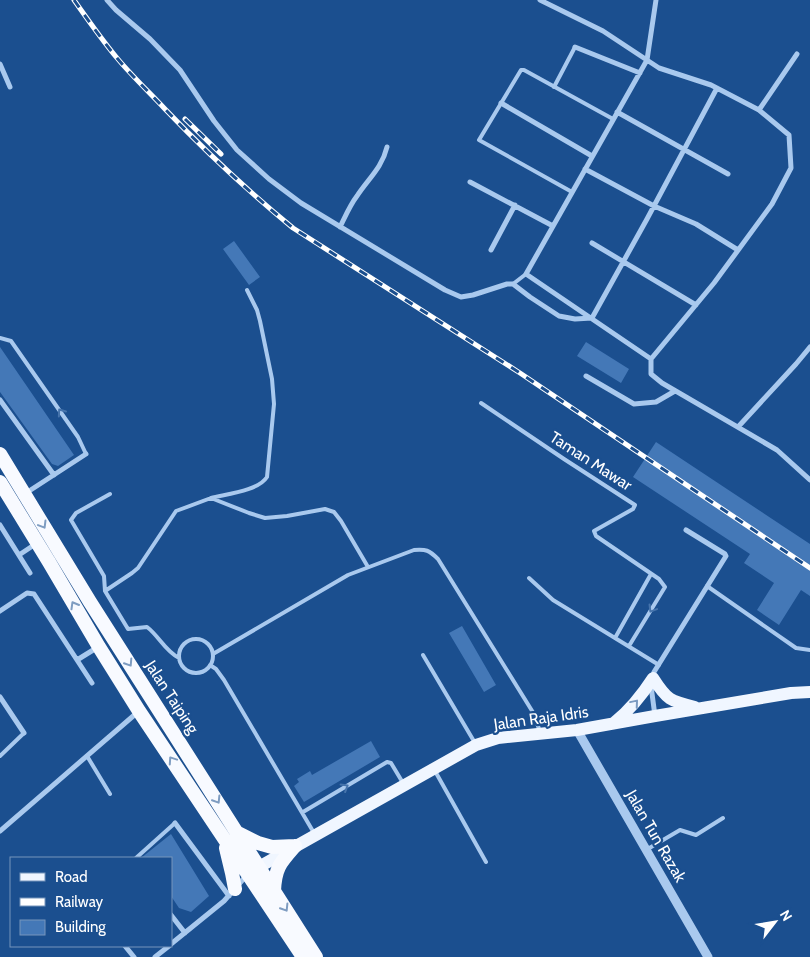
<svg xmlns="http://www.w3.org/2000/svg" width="810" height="957" font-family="Cabin,sans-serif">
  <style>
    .building { fill: #4478b7 }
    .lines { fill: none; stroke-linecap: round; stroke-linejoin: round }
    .service { stroke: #a9c9ee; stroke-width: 4 }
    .minor { stroke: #a9c9ee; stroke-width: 5 }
    .tertiary { stroke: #a9c9ee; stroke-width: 9 }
    .primary { stroke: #f0f6ff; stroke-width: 12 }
    .trunk { stroke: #f8faff; stroke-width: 14 }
    .rail-casing { stroke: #fff; stroke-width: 5 }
    .rail { stroke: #1b4f8f; stroke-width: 3; stroke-dasharray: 9; stroke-linecap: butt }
    .oneway { stroke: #4674ac }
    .oneway2 { stroke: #7e9cc1 }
    .oneway3 { stroke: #7b9ac1 }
    .labels { text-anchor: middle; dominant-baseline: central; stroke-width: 4.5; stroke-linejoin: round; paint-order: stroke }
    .street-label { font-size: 16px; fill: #fff; stroke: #1b4f8f }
  </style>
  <rect width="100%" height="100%" fill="#1b4f8f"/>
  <path class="building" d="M234,241L260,277L249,285L223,249Z
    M586,342L629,369L621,383L577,356Z
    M0,347L74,455L58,466L52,464L0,392Z
    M656,442L810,544V596L801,590L779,625L757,610L774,583L744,563L750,554L633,477Z
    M462,626L496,685L484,692L449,633Z
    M371,741L380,757L304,802L294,786L299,782L297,779L310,771L312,775Z
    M171,834L209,896L191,912L179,908L171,896V858H141Z"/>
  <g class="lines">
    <path class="service" d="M554,87L575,47
      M572,192L479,140L521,70H524L613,119
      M513,284L526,274
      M0,338L11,341L78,437L86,454
      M481,403L564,459L635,505L633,509L594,531L596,536L659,579L665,587L629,646
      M110,494L76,513L71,520L104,576L105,591L128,629L147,627C159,636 165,651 179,658
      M211,498C227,494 258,491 267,477L274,404L272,379L260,321L257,310L247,290
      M529,578L553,600L659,665
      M707,586L796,648L810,650
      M105,591L132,573L138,568L176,511L211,498L249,513L265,518L287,516L325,509L334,512L341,521L368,567
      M615,638L651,574
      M179 656a17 17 0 1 1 34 0a17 17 0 1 1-34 0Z
      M213,654L348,575L414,550C426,549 429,550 438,559L534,714L540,732
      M423,655L475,743
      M210,665L216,669L224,680L314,833
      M0,756L24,733
      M87,756L110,794
      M435,771L486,862
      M303,812L387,762L391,763L403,783
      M646,850L680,830L696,835L723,818
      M136,858L175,823"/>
    <path class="minor" d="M107,0L116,10L150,39L180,70L214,121L237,150L269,179L301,203L445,290L461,297L473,295L507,284H513L530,297L559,316L575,319L592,318L647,219L717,88
      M540,0L603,31L659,68L711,85L759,110L789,135L791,168L772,204L714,283L651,359V374L662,383L777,450L810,480
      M575,47L640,73
      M0,64L10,87
      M501,103L592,156
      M759,110L797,54
      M617,112L728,174
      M585,169L654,206L696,224L738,250
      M470,182L553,226
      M340,227C345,217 350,205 357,196C368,179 382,168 387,147
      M592,243L696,305
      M491,250L515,205
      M651,359L526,274L647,60L656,0
      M586,376L634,404L656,402L675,391
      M0,400L54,475
      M738,427L796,364L810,347
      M26,493L86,454
      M0,525L30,573
      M19,555L37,543
      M0,611L27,593L34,594L92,683
      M77,660L98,647
      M653,677L654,672L726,556L725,554L686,530
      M651,686L655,716
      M0,697L24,733
      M175,823L229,896
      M0,831L139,711
      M171,915L185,933
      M171,944L224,901L246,876
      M125,946L134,957
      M155,957L169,946"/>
    <path class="tertiary" d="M577,730L708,957"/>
    <path class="primary" d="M615,722C631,709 642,695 653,678C667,700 670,701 695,707
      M250,872L476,745L498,738L577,730L655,716L791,693L810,692"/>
    <path class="trunk" d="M0,454L90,602L316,957
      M0,482L49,562L99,647L139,711L303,957
      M238,833L258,843L272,847L295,846
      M226,848L232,873L235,889
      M274,891C275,868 280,863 295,846"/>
    <g class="rail-casing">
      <path id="rail" d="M74,0C88,20 102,40 117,58C132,76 149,92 164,108C205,151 248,191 293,228L520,373L810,568
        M185,119L221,154"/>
    </g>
    <use href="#rail" class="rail"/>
  </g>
  <defs><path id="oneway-chevron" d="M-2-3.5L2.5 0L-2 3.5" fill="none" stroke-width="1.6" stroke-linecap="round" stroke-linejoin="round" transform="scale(1.25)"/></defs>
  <g class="oneway">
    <use href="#oneway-chevron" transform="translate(61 412) rotate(-125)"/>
    <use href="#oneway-chevron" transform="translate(652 609) rotate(121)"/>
    <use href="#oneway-chevron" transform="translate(345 787) rotate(-31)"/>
  </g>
  <g class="oneway2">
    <use href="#oneway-chevron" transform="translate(43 525) rotate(59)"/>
    <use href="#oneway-chevron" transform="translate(74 605) rotate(-120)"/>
    <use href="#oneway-chevron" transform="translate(129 663) rotate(57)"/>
    <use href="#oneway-chevron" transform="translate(172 760) rotate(-124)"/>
    <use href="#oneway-chevron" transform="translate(217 800) rotate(58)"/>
    <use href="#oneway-chevron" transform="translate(285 908) rotate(58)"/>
  </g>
  <use class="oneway3" href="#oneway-chevron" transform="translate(635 703) rotate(-50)"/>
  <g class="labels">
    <g class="street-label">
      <text transform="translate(591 461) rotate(33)">Taman Mawar</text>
      <text transform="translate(172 697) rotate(57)">Jalan Taiping</text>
      <text transform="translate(541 718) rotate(-8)">Jalan Raja Idris</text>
      <text transform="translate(656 836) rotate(60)">Jalan Tun Razak</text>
    </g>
  </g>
  <rect x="10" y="857" width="162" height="90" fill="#1b4f8f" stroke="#7695bc"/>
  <rect x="20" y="873" width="25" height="8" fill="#f0f6ff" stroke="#7695bc"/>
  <text x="55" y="882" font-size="15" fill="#ffffff">Road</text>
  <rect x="20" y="898" width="25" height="8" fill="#ffffff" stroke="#7695bc"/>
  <text x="55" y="907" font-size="15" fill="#ffffff">Railway</text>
  <rect x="20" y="920" width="25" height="15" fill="#4478b7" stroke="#7695bc"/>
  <text x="55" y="932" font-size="15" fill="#ffffff">Building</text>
  <g transform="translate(775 922) rotate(59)" stroke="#1b4f8f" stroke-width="4" paint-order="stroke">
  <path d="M0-4L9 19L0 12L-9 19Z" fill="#ffffff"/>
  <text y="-8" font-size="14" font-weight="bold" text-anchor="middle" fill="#ffffff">N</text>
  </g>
</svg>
